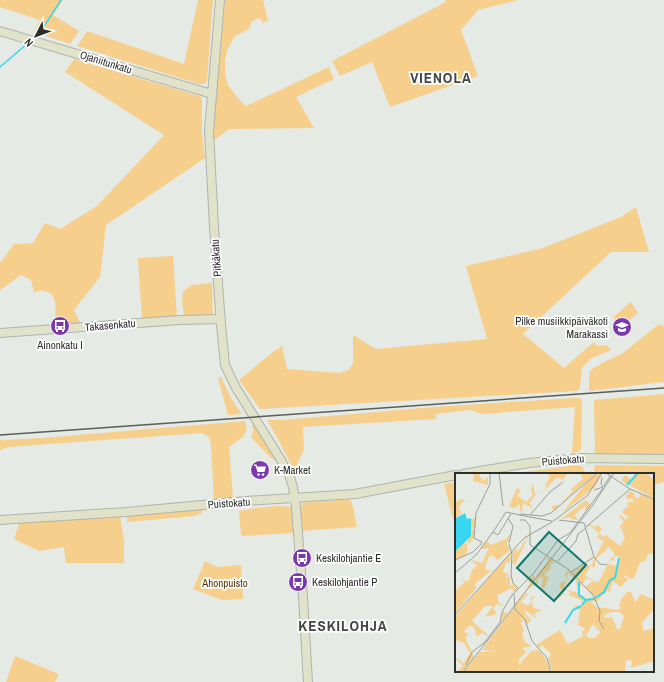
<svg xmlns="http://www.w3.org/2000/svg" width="664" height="682" font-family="'Archivo Narrow',sans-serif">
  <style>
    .green { fill: #f6cf8c }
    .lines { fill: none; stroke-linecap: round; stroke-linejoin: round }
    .stream { stroke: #39d7ef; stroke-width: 1.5 }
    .secondary-casing { stroke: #afb4af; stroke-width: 10 }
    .secondary { stroke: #e0e2c9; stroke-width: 8 }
    .rail { stroke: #5a5d5a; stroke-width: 1.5 }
    .labels { text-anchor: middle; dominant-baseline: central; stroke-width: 3.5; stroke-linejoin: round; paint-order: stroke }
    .street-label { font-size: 11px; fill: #2c2e2c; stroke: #fff }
    .poi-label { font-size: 11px; fill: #2c2e2c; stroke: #fff; text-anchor: start }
    .park-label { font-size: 11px; fill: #493409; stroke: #fff }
    .district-label { font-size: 15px; font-weight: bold; letter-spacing: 1px; fill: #434743; stroke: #fff }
    .inset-river { fill: none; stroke: #39d7ef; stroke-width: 2 }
    .inset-road { fill: none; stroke: #9b9f9b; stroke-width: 1 }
    .view { fill: #0f766e; fill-opacity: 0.15; stroke: #0f766e; stroke-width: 2 }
    .inset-edge { fill: none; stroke: #2c2e2c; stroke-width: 2 }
  </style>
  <rect width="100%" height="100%" fill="#e5eae5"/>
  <path class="green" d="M0,0H63L53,15L79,31L70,44L34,32L40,20L0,7Z
    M198,0H213L207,81L205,84H199L77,46L87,31L184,64Z
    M225,0H263L268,20L263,23L259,18L252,21L249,29L235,36L228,48L225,60V73L228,85L237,97L246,106L329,67L334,79L296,97L314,128L229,129L214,140V119Z
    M445,0H518L478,10L461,30L478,76L390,107L372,62L340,76L332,61L446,2Z
    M74,59L202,97V133L205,158L106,225L100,277L74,310L81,325H62L55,323C55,313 59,292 44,291C41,290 37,291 34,292L31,280L21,275L0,290V263L14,244L33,243L45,223L60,229L97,206L164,135L65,72Z
    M636,207L649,252H611L523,334L564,368L594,342L598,346L607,345L611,350L590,359L582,368L580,388L577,391L260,409L239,380L273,352L282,346L287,369L339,373L349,370L353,363V335L376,349L487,339L466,266L543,248L621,217Z
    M173,256L177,317L142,320L138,258Z
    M212,283L213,315L184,316L182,302L183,291L192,285Z
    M631,302L638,313L623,325L618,319L616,320L613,317Z
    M659,324L664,326V382L589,391V373L592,369L604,362L623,353Z
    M221,377L231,398L242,414L228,415L218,378Z
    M664,394V456H595L594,400Z
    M574,398H580L582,401L581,449L578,452L572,453L575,407L482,414L470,410L436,414V419L303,427L304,450L294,471L281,445L267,420H282L434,407Z
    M245,421C251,436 239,439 229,447L233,497L232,500L214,502L211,445L209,437L202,433L8,447L0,450V440L42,438Z
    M252,421L278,462L270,457L251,437L253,431Z
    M577,465L582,467L586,473L583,474H508Z
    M595,465L664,466V482L653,485V474H595L594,470Z
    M456,482V519H453L444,484Z
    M337,500H350L352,503L357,527L301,531L300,508L303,503Z
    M277,506L291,507L293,510L294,528L293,533L242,536L241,534L239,511L256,508Z
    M203,508L202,513L195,516L127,522V514Z
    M120,515L121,522L124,540V563H66L64,547L39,551L14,539L20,521Z
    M205,561L217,567L241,565L243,599L222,600L193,589Z
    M15,656L59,674L55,682H6Z"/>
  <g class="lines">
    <path class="stream" d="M39,34L61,0
      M0,67L28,43"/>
    <g class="secondary-casing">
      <path id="secondary" d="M220,0L209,131L214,227L221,325L225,365L236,388L281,460L290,477L293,487L296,508L303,598L308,682
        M0,31L212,94
        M0,333L180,320L221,319
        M463,474L486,470L529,463L579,458L664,459
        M0,520L126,512L246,501L355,494L456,475"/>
    </g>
    <use href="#secondary" class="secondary"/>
    <path class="rail" d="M0,435L664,388"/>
  </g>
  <defs>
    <g id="bus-disc" transform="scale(1)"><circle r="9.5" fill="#7c39ac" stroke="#fff"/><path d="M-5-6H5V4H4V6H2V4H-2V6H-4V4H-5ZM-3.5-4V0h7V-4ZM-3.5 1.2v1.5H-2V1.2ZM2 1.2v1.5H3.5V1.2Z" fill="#fff"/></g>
    <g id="school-disc" transform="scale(1)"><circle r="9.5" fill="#7c39ac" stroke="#fff"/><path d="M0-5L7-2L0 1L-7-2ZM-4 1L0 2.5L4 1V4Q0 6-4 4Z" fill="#fff"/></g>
    <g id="supermarket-disc" transform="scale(1)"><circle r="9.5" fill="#7c39ac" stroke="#fff"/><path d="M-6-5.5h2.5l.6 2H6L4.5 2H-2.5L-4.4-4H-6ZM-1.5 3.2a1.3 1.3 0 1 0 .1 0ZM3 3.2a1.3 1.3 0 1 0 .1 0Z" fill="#fff"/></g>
  </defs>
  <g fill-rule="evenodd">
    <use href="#bus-disc" x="60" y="326"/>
    <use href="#school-disc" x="622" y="327"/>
    <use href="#supermarket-disc" x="260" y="470"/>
    <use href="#bus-disc" x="302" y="558"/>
    <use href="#bus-disc" x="298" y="582"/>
  </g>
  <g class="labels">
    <g class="street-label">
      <text transform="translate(106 62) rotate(17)">Ojaniitunkatu</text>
      <text transform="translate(216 258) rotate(-94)">Pitkäkatu</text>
      <text transform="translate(110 325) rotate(-5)">Takasenkatu</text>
      <text transform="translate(563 460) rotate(-5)">Puistokatu</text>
      <text transform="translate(229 503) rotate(-4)">Puistokatu</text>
    </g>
    <g class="poi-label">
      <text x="608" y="321" text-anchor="end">Pilke musiikkipäiväkoti<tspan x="608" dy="13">Marakassi</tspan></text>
      <text x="60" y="345" text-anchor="middle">Ainonkatu I</text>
      <text x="274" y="470">K-Market</text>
      <text x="316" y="558">Keskilohjantie E</text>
      <text x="312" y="582">Keskilohjantie P</text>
    </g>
    <g class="park-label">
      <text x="225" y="583">Ahonpuisto</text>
    </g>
    <g class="district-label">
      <text x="441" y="77">VIENOLA</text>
      <text x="343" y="625">KESKILOHJA</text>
    </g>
  </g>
  <g transform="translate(455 473)">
    <rect width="199" height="199" fill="#e5eae5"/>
    <path d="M19,0H23L28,8L33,4V12L18,8ZM92,0H118L116,2L113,0L108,6L110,8L104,5L100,6L93,14L97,17L93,14L82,20L74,30L79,36L68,30L67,39L65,38V31L59,35L54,34L62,15L66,18L62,22L71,29L78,22L76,17L78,10L80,21L92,14L90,12L95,4ZM125,0L139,1L99,38L96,33L105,32L118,18L116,16L128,6ZM147,0L140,14L107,40L136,4ZM182,0H192L199,7V25L166,8L170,2L177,7ZM175,18L179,20L181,26L186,23L183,20L199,26V80L193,81L191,87L185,90L179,105L175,106L170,102L169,104L173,106L166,114L158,108L154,120L153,117L141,129L135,127L144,137L143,134L164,137L166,134L164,133L166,126L172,119H176L180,129L186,121L198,126V137L187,150L189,158L199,155V188L176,195L177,188L171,187L170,199H98L93,186L96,181L87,172L84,175L81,172L105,157L113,171L128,163L127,158L131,156L123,152L125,136L118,133H125L128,128L114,122L115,119L111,117L108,120L113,122L108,121L103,127L107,117L104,114L106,108L110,109L111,103H109L113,97L129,114L124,112L125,122L129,123V121V127L139,124L130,114L138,108L131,105L128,111L117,99L132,90L133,93L136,92L130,103L143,110L153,91L161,93L165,86L163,83L158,84L160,88L155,87L152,92H150L160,81L154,74L141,86L140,93L139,95L136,92L149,68L142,65L144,60L136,53L131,54L135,51L140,54L143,52L147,56L144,60L148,64L151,62L165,73L170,65L165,53L169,49L164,43L166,42L171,47L173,43L167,40L169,36L173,34L172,29H179L176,25L173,27L171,23ZM113,100L121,108L123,120L109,116ZM156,139H164L169,143L165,156H162L157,144L150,145L149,142ZM138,151L145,159L140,165H134L131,162ZM6,26L11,28L6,30L4,37L7,39L0,46V30ZM131,27L136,32L131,38L130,33L119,43L124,47L116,46V44L106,46ZM21,45V55H17L20,58L19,65L12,73V81L0,87L1,77L8,70L14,71L12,68L17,59L15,50L16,46ZM56,60L52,71L55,77L43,87L36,82L33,85L30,95L33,98L38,96L20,111L21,115L0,141V118L9,110L7,105L11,109L14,107L17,97L22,93L16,87L27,90L34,75L26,76L32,68L36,72L51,66ZM75,60L60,92L57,90L59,81L57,80L62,75V80ZM56,79L55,90L51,89L48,99L55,102L51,103V105L55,103V114L57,111L64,116L59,120L57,115L43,122V129L50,134L42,131L38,136L42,141L30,144L38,133H30L17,148L34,163L27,160L21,164L20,156L15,152L9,158L14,162L10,164L19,184L8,199H2L8,193L0,185L5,187L7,182L5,188L9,190L15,180L9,170L1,167L0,144ZM91,85L96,86L89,96L96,86H99V90L95,92L96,95L89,102L94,104L89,116L86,115L88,104L84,105L82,112L75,114L83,105L79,101L81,103L86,97L93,88ZM78,102L81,105L35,163L19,182L46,149L48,138L52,141L70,118L75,110L73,108ZM71,120L73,121L66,129L73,133L77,128L75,126L80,122L77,128L78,135L87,137L79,141L82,146L70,137L71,142L76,144L70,143L76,146L72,152L74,159L70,147L65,144L68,148L66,150L69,158L67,161L70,169L77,173L67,175L72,179L64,186V192L76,178L84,177L90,185L96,199H65V195L63,199H9L25,179L42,178L27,177L59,134L62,135L60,133Z" fill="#f6cf8c" fill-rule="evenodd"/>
    <path d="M10,40L12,46L16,45V63L0,79V41L1,45Z" fill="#39d7ef"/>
    <path class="inset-river" d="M172,12L183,0M124,109V122L131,127M140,125L149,119L155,107L160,105L164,85M127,132L131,127L139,126M110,150L118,137L126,133"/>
    <path class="inset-road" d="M44,0L48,33M151,0L175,16L199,26M148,14L156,2M139,17L148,14L146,11L147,4M51,39L65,42M65,41L87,43L96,40L141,1M64,42L97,48M75,42L95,19L108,9M53,45L58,53L54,70M65,47H70L75,53V72L113,96L138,122L145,138L144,148L149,156M104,47L129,50L139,84L145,91L152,92M131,54L175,16M38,59L51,39M38,59L43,62L56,41M54,71L57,81L56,102L58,110L64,116M0,87L18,79L26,71L27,69L19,65L21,40L35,11V0M103,88L121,68L123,61L131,55M116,99L139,84M0,100L21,82L38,59M59,121L60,136L70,147L77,168L92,185L96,199M0,142L69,65L97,49L132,23L147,0M11,192L17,179L30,169L45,149L47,139L57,122L78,101L103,67L115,60L148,15M8,199L138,32L159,0"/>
    <path class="view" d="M94,59L131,92L99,128L62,95Z"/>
    <rect width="199" height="199" class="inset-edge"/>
  </g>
  <g transform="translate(36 36) rotate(228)" stroke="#ffffff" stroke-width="3" paint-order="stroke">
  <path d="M0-3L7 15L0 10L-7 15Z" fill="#2c2e2c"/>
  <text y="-6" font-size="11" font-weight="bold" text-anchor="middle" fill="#2c2e2c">N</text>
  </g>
</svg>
